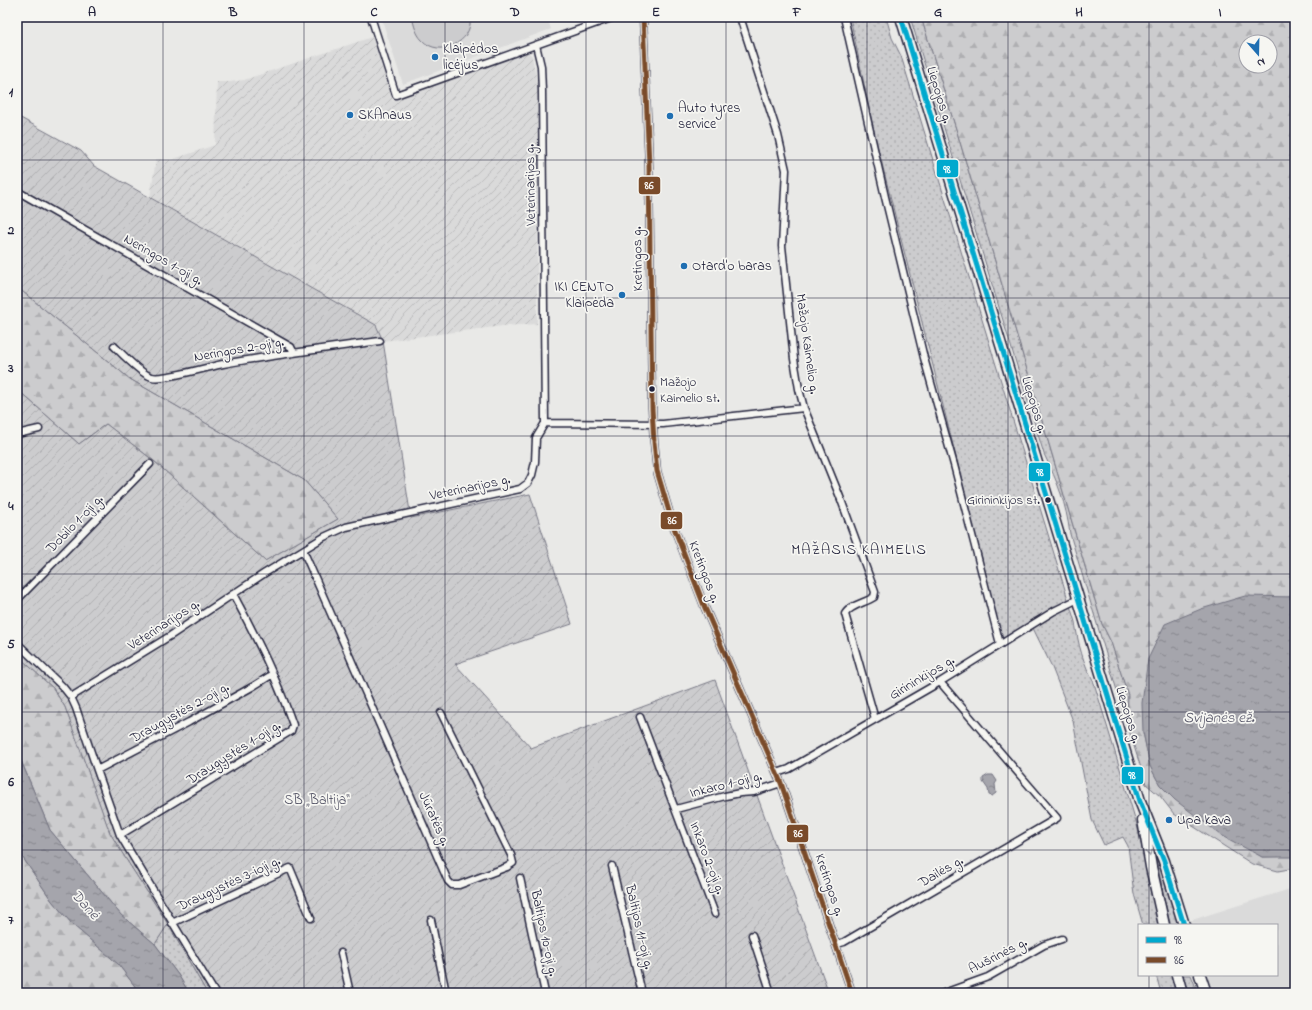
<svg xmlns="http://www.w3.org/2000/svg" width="1312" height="1010" font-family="'Indie Flower',sans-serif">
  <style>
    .built { fill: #dadada }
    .industrial { fill: url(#industrial-furrows) }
    .grass { fill: url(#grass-dots); stroke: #777784 }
    .forest { fill: url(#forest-firs); stroke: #777784; fill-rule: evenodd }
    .garden { fill: url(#garden-furrows); stroke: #777784 }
    .pitch { fill: #ccccce; stroke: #777784 }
    .water { fill: url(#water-ripples); stroke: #71717f }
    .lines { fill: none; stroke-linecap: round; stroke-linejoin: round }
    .minor-casing { stroke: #22223b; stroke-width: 9 }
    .primary-casing { stroke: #22223b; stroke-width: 13 }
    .minor { stroke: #f6f6f2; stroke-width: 6 }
    .primary { stroke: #f6f6f2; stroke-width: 10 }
    .bus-1-casing { stroke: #f6f6f2; stroke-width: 8 }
    .bus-2-casing { stroke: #f6f6f2; stroke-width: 8 }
    .bus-1 { stroke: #00a9ce; stroke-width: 5 }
    .bus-2 { stroke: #7a4b2a; stroke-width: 5 }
    .oneway { stroke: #9797a0 }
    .grid { fill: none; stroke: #22223b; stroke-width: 1; stroke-opacity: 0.55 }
    .poi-dot { fill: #1f6fb2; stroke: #f6f6f2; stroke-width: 1.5 }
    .bus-dot { fill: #22223b; stroke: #f6f6f2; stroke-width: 1.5 }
    .labels { text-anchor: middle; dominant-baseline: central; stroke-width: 3.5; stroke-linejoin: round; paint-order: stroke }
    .bus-label { font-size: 13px; fill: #22223b; stroke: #f6f6f2; text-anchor: start }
    .poi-label { font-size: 14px; fill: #22223b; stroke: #f6f6f2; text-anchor: start }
    .street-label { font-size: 14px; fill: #22223b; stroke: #f6f6f2 }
    .park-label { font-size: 14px; fill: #555567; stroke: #f6f6f2 }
    .neighbourhood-label { font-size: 15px; letter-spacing: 1px; fill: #22223b; stroke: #f6f6f2 }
    .water-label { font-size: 15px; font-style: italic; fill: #565668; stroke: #f6f6f2 }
    .line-badge { stroke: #f6f6f2; stroke-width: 1.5 }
    .badge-label { font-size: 11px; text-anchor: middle; font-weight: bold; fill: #fff }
    .neatline { fill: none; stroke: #22223b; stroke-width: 1.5 }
    .grid-label { font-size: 13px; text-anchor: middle; font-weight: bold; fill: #22223b }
  </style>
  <defs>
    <pattern id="industrial-furrows" width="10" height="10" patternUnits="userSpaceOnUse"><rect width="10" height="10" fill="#dadada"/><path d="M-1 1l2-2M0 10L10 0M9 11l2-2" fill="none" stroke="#bbbbbc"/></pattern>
    <pattern id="grass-dots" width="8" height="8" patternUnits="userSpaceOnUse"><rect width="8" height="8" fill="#ccccce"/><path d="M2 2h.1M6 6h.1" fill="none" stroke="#afafb2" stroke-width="1.8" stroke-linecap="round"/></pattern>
    <pattern id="forest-firs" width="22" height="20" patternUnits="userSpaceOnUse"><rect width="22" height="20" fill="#ccccce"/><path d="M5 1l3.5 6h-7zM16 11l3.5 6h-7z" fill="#afafb2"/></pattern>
    <pattern id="garden-furrows" width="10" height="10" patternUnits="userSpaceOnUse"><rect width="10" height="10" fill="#ccccce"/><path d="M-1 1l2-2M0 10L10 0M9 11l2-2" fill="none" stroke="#afafb2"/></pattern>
    <pattern id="water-ripples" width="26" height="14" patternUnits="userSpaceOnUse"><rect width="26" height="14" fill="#a5a5ac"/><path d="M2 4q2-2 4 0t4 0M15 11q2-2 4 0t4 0" fill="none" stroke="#86868d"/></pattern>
  </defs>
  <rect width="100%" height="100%" fill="#e9e9e7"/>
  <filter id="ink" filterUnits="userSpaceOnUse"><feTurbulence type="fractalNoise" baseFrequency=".025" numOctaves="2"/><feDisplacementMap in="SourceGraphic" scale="8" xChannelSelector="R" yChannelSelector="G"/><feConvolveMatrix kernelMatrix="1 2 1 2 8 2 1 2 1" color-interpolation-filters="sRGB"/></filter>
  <g filter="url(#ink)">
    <path class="built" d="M381,17H547L551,29L403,84Z
      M1290,889L1295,903V993H1213L1207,975H1277V925H1190L1189,921Z"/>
    <path class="industrial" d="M372,37L393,101L526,53H529L532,56L538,85L537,324L503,326L383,341L376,325L150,198L156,159L171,160L215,145L217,82H230L244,80Z"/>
    <path class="grass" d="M850,17H886L892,38L901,56L1075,622C1078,644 1083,663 1094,683L1137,825L1159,925H1143L1134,894L1128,846L1123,837L1104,845L1092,820L1073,721L1051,665L1030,622L1002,639L875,136Z
      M910,17H921L957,132L1102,624L1111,642L1128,695L1127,724L1070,534C1066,503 1058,483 1044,454Z
      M1155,853H1157L1180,925H1170Z
      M168,924L207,993H189L179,976L155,944Z
      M1156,975H1171L1177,993H1161Z
      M1182,975H1191L1198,993H1188Z"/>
    <path class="forest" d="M921,17H1295V597H1288L1143,732L1150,766L1160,785L1262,857L1295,856V868L1278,871L1252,864L1174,814L1160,796L1146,784L1127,724L1128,695L1111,642L1102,624L957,132ZM1246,42H1270V66H1246Z
      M17,287L130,379L304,480L338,519L265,561L154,461L106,424L79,444L19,391L17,393Z
      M17,655L53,688L65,707L110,832L126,859L168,924L155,944L121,915L50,830L17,751Z
      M17,849L52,901L73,925L118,964L140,993H17Z"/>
    <path class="garden" d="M17,116L81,151L94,166L376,325L383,341L411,518L530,494L572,624L455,664L531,748L715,680L829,993H207L168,924L126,859L110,833L65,707L53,688L17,655V393L19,391L79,444L106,424L154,461L265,561L338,519L304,480L130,379L17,287Z"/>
    <path class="pitch" d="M412,17H470C474,42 439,59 422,40C416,34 414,25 412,17Z"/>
    <path class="water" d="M1245,596L1295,597V856L1292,857H1262L1221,835L1175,800L1160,785L1155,776L1150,766L1143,732L1142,703L1148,659L1165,624L1201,609Z
      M17,751L50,830L121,915L155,944L179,976L189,993H140L118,964L73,925L52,901L17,849Z
      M988,775H993L997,781L995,784L996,793L992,796L989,795L988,789L983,782V778Z"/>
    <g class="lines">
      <g class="minor-casing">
        <path id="minor" d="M371,17L396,95L614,17
          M643,17L649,166L652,408L654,442L657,471L673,525L705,608L781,783L852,993
          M740,17L778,135L786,170L782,246L794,359L799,389L804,408L840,497L875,592L874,597C865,603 850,605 845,614L875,719
          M844,17L885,197L924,358L954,465L1000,644
          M17,191L291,347L294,353
          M114,346C122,354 142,375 152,377C164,380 208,367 223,364C275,355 327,348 380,341
          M545,423L663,424L804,408
          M17,434L39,429
          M303,550L448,881L452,885H459L507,867L513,863L511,855L441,713
          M17,600L150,464
          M17,643L63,687L71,697L76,708L97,770L120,835L215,993
          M71,697L170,636L265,573L324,537L346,527L520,489L528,483L532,475L535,462L536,438L545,423L542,91L541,66L536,45
          M640,717L715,914
          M97,770L189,722L252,687L273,674
          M777,773L789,769L940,682L1054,611L1078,599
          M676,809L725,796L740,793L754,792L781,783
          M120,835L291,731L293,725C277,679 256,636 233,594
          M612,866L642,993
          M520,878L545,993
          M431,920L446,993
          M172,923L290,868L311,918
          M752,935L771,993
          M837,944L844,942L1057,818L940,682
          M341,953L350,993
          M944,993L988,977L1044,945L1062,939"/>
      </g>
      <g class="primary-casing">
        <path id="primary" d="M901,17L1140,801L1164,861L1184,925
          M1143,820L1151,867L1164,925
          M1177,975L1182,993
          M1200,975L1206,993"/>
      </g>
      <use href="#minor" class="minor"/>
      <use href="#primary" class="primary"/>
      <g class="bus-1-casing">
        <path id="bus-1" d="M901,17L1140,801L1164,861L1184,925"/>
      </g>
      <g class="bus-2-casing">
        <path id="bus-2" d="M643,17L649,166L652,408L654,442L657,471L673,525L705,608L781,783L852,993"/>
      </g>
      <use href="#bus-1" class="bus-1"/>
      <use href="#bus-2" class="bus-2"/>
    </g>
    <defs><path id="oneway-chevron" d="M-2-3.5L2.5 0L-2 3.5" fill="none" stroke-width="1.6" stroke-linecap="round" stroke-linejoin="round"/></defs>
    <use class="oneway" href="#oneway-chevron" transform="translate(1149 853) rotate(80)"/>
  </g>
  <path class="grid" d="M163,17V993M304,17V993M445,17V993M586,17V993M726,17V993M867,17V993M1008,17V993M1149,17V925M17,160H1295M17,298H1295M17,436H1295M17,574H1295M17,712H1295M17,850H1295M1149,975V993"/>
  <g class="poi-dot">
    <circle cx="435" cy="57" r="4"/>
    <circle cx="350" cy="115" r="4"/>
    <circle cx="670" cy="116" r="4"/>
    <circle cx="684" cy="266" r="4"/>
    <circle cx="622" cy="295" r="4"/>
    <circle cx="1169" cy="820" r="4"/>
  </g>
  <g class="bus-dot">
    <circle cx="652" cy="389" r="3.5"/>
    <circle cx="1048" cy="500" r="3.5"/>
  </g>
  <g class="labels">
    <g class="bus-label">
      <text x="660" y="382">Mažojo<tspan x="660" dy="16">Kaimelio st.</tspan></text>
      <text x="1040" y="500" text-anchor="end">Girininkijos st.</text>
    </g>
    <g class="poi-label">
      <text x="443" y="49">Klaipėdos<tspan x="443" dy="16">licėjus</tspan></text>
      <text x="678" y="108">Auto tyres<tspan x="678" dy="16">service</tspan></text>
      <text x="358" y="115">SKAnaus</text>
      <text x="692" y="266">Otard'o baras</text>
      <text x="614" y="287" text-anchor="end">IKI CENTO<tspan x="614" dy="16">Klaipėda</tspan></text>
      <text x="1177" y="820">Upa kava</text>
    </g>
    <g class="street-label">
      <text transform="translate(939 95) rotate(73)">Liepojos g.</text>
      <text transform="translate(531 185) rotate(-91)">Veterinarijos g.</text>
      <text transform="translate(638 259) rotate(-91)">Kretingos g.</text>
      <text transform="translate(163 260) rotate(30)">Neringos 1-oji g.</text>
      <text transform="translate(807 344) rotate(82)">Mažojo Kaimelio g.</text>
      <text transform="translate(239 350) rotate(-10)">Neringos 2-oji g.</text>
      <text transform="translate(1034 405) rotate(73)">Liepojos g.</text>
      <text transform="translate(470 488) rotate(-12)">Veterinarijos g.</text>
      <text transform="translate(75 524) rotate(-46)">Dobilo 1-oji g.</text>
      <text transform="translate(704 572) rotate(69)">Kretingos g.</text>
      <text transform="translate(164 625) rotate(-33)">Veterinarijos g.</text>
      <text transform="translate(922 678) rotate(-31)">Girininkijos g.</text>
      <text transform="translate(180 713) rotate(-29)">Draugystės 2-oji g.</text>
      <text transform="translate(1128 715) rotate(73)">Liepojos g.</text>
      <text transform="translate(234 753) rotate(-32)">Draugystės 1-oji g.</text>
      <text transform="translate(726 785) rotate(-14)">Inkaro 1-oji g.</text>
      <text transform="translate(434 819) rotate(66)">Jūratės g.</text>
      <text transform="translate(707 858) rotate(69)">Inkaro 2-oji g.</text>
      <text transform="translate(941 872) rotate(-30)">Dailės g.</text>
      <text transform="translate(229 884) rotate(-25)">Draugystės 3-ioji g.</text>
      <text transform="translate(829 885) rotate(71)">Kretingos g.</text>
      <text transform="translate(639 927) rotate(77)">Baltijos 11-oji g.</text>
      <text transform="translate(544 933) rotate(78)">Baltijos 10-oji g.</text>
      <text transform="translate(998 956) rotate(-27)">Aušrinės g.</text>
    </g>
    <g class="park-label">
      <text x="317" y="800">SB „Baltija“</text>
    </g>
    <g class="neighbourhood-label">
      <text x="859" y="550">MAŽASIS KAIMELIS</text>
    </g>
    <g class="water-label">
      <text x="1219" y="718">Svijanės ež.</text>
      <text transform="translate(85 905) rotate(48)">Danė</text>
    </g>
  </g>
  <g class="line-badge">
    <rect x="936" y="159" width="23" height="19" rx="4" fill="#00a9ce"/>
    <rect x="638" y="176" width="23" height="19" rx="4" fill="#7a4b2a"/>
    <rect x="1028" y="462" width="23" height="20" rx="4" fill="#00a9ce"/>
    <rect x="660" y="511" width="23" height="19" rx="4" fill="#7a4b2a"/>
    <rect x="1121" y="766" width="23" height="19" rx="4" fill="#00a9ce"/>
    <rect x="786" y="824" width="23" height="19" rx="4" fill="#7a4b2a"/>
  </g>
  <g class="badge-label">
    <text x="947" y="173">98</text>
    <text x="649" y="189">86</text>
    <text x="1040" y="476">98</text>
    <text x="672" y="524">86</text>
    <text x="1132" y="779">98</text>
    <text x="798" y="837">86</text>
  </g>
  <rect width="1312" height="1010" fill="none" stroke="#f6f6f2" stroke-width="44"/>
  <rect x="1138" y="924" width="140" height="52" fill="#f6f6f2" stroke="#a1a1a9"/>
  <rect x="1146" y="937" width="20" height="6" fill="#00a9ce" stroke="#a1a1a9"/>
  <text x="1174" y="944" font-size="12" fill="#22223b">98</text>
  <rect x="1146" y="957" width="20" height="6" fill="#7a4b2a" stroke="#a1a1a9"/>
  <text x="1174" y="964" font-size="12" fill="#22223b">86</text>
  <g transform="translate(1258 54) rotate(160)"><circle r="19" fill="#f6f6f2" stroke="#a1a1a9"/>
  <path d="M0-3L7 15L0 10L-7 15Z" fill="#1f6fb2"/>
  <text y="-6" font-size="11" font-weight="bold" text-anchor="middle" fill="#22223b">N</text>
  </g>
  <rect x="22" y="22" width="1268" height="966" class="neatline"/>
  <g class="grid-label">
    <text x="92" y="16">A</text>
    <text x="233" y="16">B</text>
    <text x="374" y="16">C</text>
    <text x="515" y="16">D</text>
    <text x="656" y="16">E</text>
    <text x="797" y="16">F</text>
    <text x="938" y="16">G</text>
    <text x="1079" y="16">H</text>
    <text x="1220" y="16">I</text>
    <text x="11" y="96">1</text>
    <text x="11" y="234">2</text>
    <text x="11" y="372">3</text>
    <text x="11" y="510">4</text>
    <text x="11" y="648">5</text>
    <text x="11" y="786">6</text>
    <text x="11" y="924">7</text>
  </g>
</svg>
